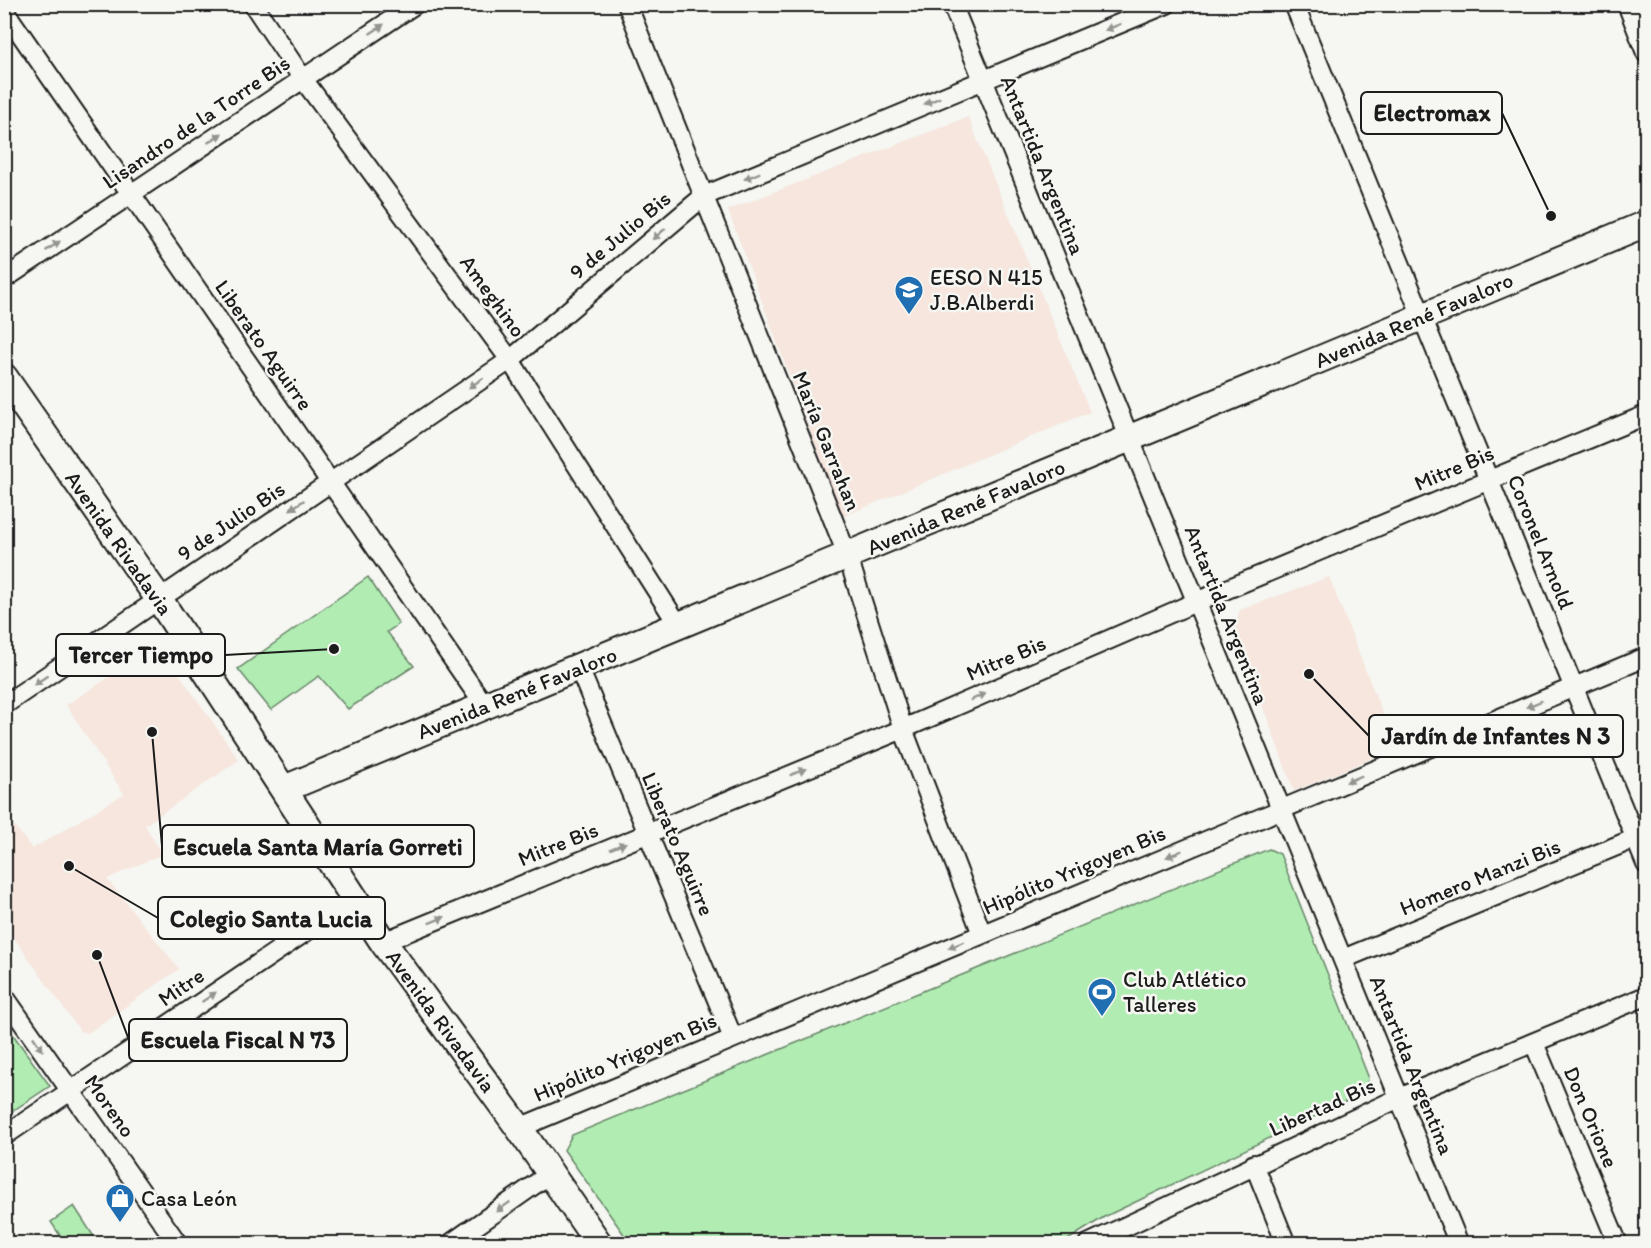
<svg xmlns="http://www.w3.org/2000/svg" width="1651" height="1248" font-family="Itim,sans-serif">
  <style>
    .built { fill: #f6e6dd }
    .green { fill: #b1edb2; stroke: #668467; stroke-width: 1.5 }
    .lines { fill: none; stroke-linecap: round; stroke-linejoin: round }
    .minor-casing { stroke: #1c1c1c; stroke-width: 22 }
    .secondary-casing { stroke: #1c1c1c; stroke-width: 30 }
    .minor { stroke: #f6f6f2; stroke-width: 18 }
    .secondary { stroke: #f6f6f2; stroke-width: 26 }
    .oneway { fill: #949492 }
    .labels { text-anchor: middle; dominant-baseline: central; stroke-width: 5; stroke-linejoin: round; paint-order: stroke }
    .street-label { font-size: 22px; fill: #1c1c1c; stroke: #f6f6f2 }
    .poi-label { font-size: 22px; fill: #1c1c1c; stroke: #f6f6f2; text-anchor: start }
    .leader { fill: none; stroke: #1c1c1c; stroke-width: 2 }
    .callout-dot { fill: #1c1c1c; stroke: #f6f6f2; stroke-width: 2 }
    .callout { fill: #f6f6f2; stroke: #1c1c1c; stroke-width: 2 }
    .callout-label { font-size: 24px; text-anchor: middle; font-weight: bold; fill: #1c1c1c }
  </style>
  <rect width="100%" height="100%" fill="#f6f6f2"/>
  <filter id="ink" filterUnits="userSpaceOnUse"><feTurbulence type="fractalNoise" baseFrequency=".0167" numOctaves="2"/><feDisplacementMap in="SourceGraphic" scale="12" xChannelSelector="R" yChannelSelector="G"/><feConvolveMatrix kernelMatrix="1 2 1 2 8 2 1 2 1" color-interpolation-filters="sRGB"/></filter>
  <g filter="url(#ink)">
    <path class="built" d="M968,117L1090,412L842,517L728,210Z
      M1329,577L1396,748L1294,791L1234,628L1240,610Z
      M159,645L239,760L145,825L162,854L107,879L179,969L88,1033L80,1031L5,925V831L14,825L32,849L124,794L66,705Z"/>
    <path class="green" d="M368,577L399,624L387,632L414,666L348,709L319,676L271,710L238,669Z
      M1269,849L1280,854L1368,1076L1366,1092L1104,1217L1063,1243H630L564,1150L572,1135Z
      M4,1022L50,1086L5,1116H4Z
      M74,1206L98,1243H65L51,1222Z"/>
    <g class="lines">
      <g class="minor-casing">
        <path id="minor" d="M253,4L303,79L510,360L679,626
          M627,4L848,557L903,729L982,934
          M952,4L1459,1244
          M1294,4L1646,864
          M1627,4L1646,53
          M4,10L485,706
          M4,279L415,4
          M579,668L733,1038
          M4,705L510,360L704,196L1167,4
          M383,942L903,729L1196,602L1646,415
          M1343,959L1636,838
          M4,996L178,1244
          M1534,1043L1618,1244
          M519,1128L1646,657
          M4,1136L354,899
          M1254,1164L1286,1244
          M450,1244L551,1173
          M1088,1244L1399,1098L1646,996"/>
      </g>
      <g class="secondary-casing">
        <path id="secondary" d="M4,377L159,599L383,942L519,1128L599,1244
          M284,789L1646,224"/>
      </g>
      <use href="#minor" class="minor"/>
      <use href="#secondary" class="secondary"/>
    </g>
    <defs><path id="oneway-solid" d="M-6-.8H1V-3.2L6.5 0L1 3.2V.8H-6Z" transform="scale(1.5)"/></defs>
    <g class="oneway">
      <use href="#oneway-solid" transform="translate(1113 27) rotate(158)"/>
      <use href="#oneway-solid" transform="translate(377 29) rotate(-34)"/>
      <use href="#oneway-solid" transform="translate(932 101) rotate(157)"/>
      <use href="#oneway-solid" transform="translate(215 138) rotate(-34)"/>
      <use href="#oneway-solid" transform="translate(752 176) rotate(157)"/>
      <use href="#oneway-solid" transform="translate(659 234) rotate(140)"/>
      <use href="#oneway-solid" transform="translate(53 246) rotate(-34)"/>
      <use href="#oneway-solid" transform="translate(476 383) rotate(146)"/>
      <use href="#oneway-solid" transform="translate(297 505) rotate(146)"/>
      <use href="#oneway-solid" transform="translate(41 680) rotate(146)"/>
      <use href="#oneway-solid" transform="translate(978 697) rotate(-23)"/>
      <use href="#oneway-solid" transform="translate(1534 704) rotate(157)"/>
      <use href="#oneway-solid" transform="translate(798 772) rotate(-22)"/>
      <use href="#oneway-solid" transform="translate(1354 779) rotate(157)"/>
      <use href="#oneway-solid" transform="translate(618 846) rotate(-22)"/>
      <use href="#oneway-solid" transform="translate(1174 854) rotate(157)"/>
      <use href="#oneway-solid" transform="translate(437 920) rotate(-22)"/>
      <use href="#oneway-solid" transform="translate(956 945) rotate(157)"/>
      <use href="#oneway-solid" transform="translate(209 997) rotate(-34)"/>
      <use href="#oneway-solid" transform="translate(38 1044) rotate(56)"/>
      <use href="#oneway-solid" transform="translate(503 1207) rotate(145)"/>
    </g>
  </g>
  <defs>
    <g id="school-pin" transform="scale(1.5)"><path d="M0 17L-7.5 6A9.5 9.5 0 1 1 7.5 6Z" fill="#1f6fb2" stroke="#f6f6f2"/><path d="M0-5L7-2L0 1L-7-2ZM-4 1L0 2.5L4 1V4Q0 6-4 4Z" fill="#fff"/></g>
    <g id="stadium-pin" transform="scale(1.5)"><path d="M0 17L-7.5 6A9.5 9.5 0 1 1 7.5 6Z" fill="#1f6fb2" stroke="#f6f6f2"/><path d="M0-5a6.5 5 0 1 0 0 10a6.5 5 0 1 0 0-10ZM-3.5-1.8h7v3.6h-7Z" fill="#fff"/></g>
    <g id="shop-pin" transform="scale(1.5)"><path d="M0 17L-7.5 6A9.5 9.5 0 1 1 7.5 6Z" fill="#1f6fb2" stroke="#f6f6f2"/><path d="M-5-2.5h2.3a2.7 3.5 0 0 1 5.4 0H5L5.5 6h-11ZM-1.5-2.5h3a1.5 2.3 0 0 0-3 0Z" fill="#fff"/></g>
  </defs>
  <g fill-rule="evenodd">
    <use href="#school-pin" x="909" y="290"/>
    <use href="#stadium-pin" x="1102" y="992"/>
    <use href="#shop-pin" x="120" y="1198"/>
  </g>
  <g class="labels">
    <g class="street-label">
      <text transform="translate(196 122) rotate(-34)">Lisandro de la Torre Bis</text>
      <text transform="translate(1043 165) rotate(68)">Antartida Argentina</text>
      <text transform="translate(620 235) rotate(-40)">9 de Julio Bis</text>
      <text transform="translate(493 296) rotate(54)">Ameghino</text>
      <text transform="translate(1414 320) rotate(-23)">Avenida René Favaloro</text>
      <text transform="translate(264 345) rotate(55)">Liberato Aguirre</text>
      <text transform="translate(827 441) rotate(68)">María Garrahan</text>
      <text transform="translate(1454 468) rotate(-23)">Mitre Bis</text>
      <text transform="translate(966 507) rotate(-23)">Avenida René Favaloro</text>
      <text transform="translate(231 521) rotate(-34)">9 de Julio Bis</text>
      <text transform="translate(1541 542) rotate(68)">Coronel Arnold</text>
      <text transform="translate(119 543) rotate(55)">Avenida Rivadavia</text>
      <text transform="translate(1227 615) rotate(68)">Antartida Argentina</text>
      <text transform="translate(1006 658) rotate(-23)">Mitre Bis</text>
      <text transform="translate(517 693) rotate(-22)">Avenida René Favaloro</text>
      <text transform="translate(558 844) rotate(-22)">Mitre Bis</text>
      <text transform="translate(678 844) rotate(67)">Liberato Aguirre</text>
      <text transform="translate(1074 870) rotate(-23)">Hipólito Yrigoyen Bis</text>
      <text transform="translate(1480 877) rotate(-22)">Homero Manzi Bis</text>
      <text transform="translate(181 987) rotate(-34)">Mitre</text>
      <text transform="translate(441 1021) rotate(54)">Avenida Rivadavia</text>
      <text transform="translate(625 1057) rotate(-23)">Hipólito Yrigoyen Bis</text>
      <text transform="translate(1412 1065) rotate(68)">Antartida Argentina</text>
      <text transform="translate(110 1106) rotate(55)">Moreno</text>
      <text transform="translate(1322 1107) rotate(-24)">Libertad Bis</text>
      <text transform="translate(1591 1117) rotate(67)">Don Orione</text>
    </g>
    <g class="poi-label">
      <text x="930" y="277">EESO N 415<tspan x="930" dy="25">J.B.Alberdi</tspan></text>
      <text x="1123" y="979">Club Atlético<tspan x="1123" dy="25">Talleres</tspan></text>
      <text x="141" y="1198">Casa León</text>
    </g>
  </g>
  <path class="leader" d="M1551 216L1502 113M334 649L225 655M1309 674L1369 736M152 732L162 846M69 866L158 918M97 955L129 1040"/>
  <g class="callout-dot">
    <circle cx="1551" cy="216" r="6"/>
    <circle cx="334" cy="649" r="6"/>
    <circle cx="1309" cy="674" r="6"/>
    <circle cx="152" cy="732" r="6"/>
    <circle cx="69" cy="866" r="6"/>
    <circle cx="97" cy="955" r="6"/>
  </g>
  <g class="callout">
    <rect x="1361" y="92" width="141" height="42" rx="6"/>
    <rect x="56" y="634" width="169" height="42" rx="6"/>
    <rect x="1369" y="715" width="254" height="42" rx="6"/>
    <rect x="162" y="825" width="312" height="42" rx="6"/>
    <rect x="158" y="897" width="227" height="42" rx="6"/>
    <rect x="129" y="1019" width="218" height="42" rx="6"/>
  </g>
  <g class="callout-label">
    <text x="1432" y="121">Electromax</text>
    <text x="141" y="663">Tercer Tiempo</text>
    <text x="1496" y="744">Jardín de Infantes N 3</text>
    <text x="318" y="855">Escuela Santa María Gorreti</text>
    <text x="271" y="927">Colegio Santa Lucia</text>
    <text x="238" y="1048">Escuela Fiscal N 73</text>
  </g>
  <rect width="1651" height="1248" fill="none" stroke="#f6f6f2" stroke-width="24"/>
  <rect x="12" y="12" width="1627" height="1224" fill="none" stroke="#1c1c1c" stroke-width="2" filter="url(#ink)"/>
</svg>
